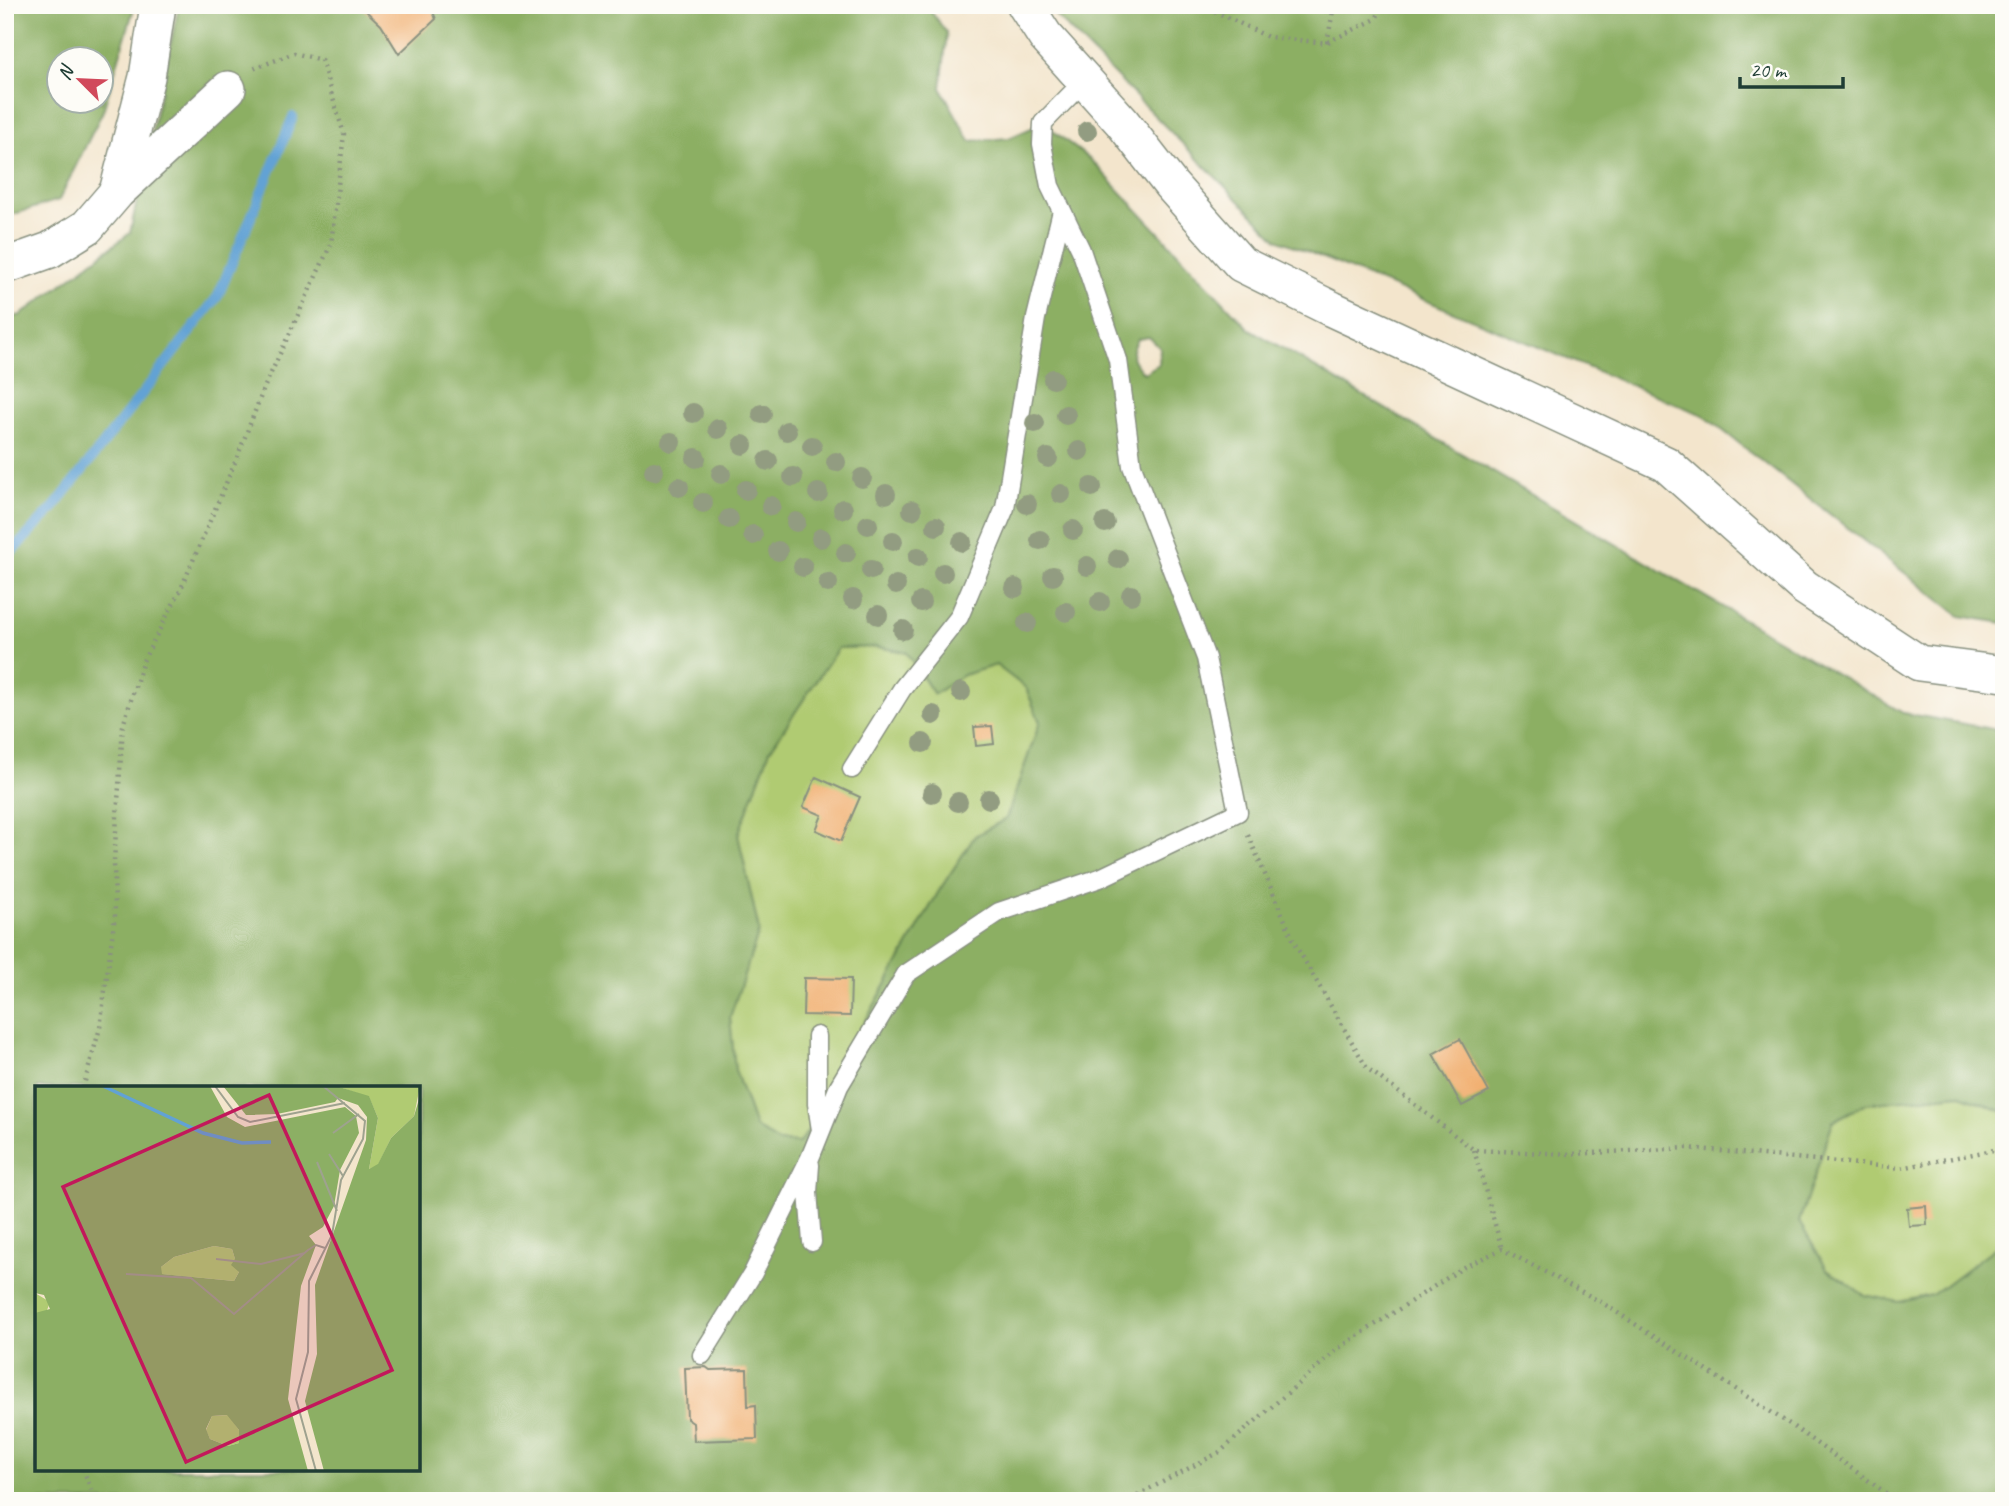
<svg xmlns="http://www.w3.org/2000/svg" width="2009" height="1506" font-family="Caveat,sans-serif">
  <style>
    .green { fill: #b0cb72; stroke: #688453; stroke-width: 2 }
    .forest { fill: #8caf64; stroke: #56764c; stroke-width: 2; fill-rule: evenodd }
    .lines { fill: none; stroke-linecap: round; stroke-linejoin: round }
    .stream { stroke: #62a2d4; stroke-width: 10 }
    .building { fill: #f1b072 }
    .lane-casing { stroke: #899180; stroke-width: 21 }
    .street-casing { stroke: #899180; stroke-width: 38 }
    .path { stroke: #899180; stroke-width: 4.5; stroke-dasharray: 2 5; stroke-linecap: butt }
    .lane { stroke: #fff; stroke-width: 18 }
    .street { stroke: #fff; stroke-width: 35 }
    .tree { fill: #929c81 }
    .inset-river { fill: none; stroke: #62a2d4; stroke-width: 3.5 }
    .inset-road { fill: none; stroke: #9ea28f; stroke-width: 2 }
    .view { fill: #c2185b; fill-opacity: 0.15; stroke: #c2185b; stroke-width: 3.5 }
    .inset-edge { fill: none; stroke: #1f3d34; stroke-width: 3.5 }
  </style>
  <rect width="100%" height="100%" fill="#fdfcf7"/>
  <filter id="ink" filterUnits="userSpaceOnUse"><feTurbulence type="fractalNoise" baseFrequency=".0143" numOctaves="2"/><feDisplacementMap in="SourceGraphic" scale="14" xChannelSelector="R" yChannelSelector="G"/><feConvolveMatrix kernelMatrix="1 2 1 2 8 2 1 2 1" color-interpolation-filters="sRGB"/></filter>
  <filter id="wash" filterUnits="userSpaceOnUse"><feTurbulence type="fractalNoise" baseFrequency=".00686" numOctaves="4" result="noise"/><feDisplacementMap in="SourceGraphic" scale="28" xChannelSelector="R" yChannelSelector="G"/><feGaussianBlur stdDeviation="1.57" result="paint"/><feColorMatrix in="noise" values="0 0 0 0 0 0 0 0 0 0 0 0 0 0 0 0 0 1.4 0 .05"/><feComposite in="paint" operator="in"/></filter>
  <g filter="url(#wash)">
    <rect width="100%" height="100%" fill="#f3e5cc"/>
    <path class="green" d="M877,647L906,652L934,694L963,675L996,665L1026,688L1040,722L1006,819L975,836L939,891L844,1059L816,1121L799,1143L778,1142L755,1127L735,1070L730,1017L759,931L738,835L770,750L838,648Z
      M1959,1094L2004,1112V1241L1932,1295L1899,1302L1864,1295L1827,1269L1799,1222L1833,1121L1865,1104Z"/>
    <path class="forest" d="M5,5H135L103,111L59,200L5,217ZM60,60H102V102H60Z
      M179,5H926L947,33L941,88L970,141L1009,138L1043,123L1092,161L1248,328L1903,713L2004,731V1112L1959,1094L1865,1104L1833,1121L1799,1222L1827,1269L1864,1295L1899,1302L1932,1295L2004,1241V1501H5V319L21,315L130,233ZM1149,337L1160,348L1159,364L1144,373C1130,360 1129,355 1138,339ZM877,647L906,652L934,694L963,675L996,665L1026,688L1040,722L1006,819L975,836L939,891L844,1059L816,1121L799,1143L778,1142L755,1127L735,1070L730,1017L759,931L738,835L770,750L838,648ZM37,1088H418V1469H37Z
      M1045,5H2004V623L1960,616L1703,415L1277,239Z"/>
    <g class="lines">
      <path class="stream" d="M5,559L55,506L218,296L293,117"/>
    </g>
    <g id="blocks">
      <path class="building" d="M357,5H430L436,19L399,54L381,25L364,9Z
        M992,726L994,744L976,746L974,727Z
        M816,777L860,797L841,841L816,830L822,815L803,807Z
        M804,978L851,979L850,1016L803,1015Z
        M1460,1039L1489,1092L1462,1106L1433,1054Z
        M1926,1206L1927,1225L1909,1226L1907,1208Z
        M706,1367L710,1370L747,1369L748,1406L756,1405L757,1439L694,1441L693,1423L687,1419L685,1368Z"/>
    </g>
  </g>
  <g filter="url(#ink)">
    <use href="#blocks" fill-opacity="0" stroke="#899180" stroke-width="2"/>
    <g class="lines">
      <g class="lane-casing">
        <path id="lane" d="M852,769L902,689L959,617L1005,508L1036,318L1062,211
          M817,1036V1104L821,1130
          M810,1165L808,1192L812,1242
          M702,1355L753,1273L810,1158L839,1086L906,974L999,912L1100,878L1238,812L1206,658L1132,466L1118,360L1081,250L1050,186L1042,144L1043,123L1085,80"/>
      </g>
      <g class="street-casing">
        <path id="street" d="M1025,5L1045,36L1122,122L1171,185L1241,264L1332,309L1666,464L1804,587L1919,663L2004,674
          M117,192L228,89
          M5,266L50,250L87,227L117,192L147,77L158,5"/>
      </g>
      <path class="path" d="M1202,5L1268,37L1327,43L1333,11L1331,5
        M1328,42L1376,19L1383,5
        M1248,835L1296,946L1367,1068L1474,1150L1571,1154L1688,1148L1901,1168L2004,1148
        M83,1088L100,1028L115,915L114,861L123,726L143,661L180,591L236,460L264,388L331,244L344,134L321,60L294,53L253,69
        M1474,1150L1502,1249
        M83,1469L92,1492L93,1501
        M1134,1501L1136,1496L1220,1452L1339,1348L1464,1267L1502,1249L1601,1302L1791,1425L1897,1501"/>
      <use href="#lane" class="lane"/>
      <use href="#street" class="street"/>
    </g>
    <g class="tree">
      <circle cx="1087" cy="131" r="10"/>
      <circle cx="1053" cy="379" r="10"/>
      <circle cx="693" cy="413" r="10"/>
      <circle cx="762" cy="414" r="10"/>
      <circle cx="1066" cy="415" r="10"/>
      <circle cx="1035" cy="423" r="10"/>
      <circle cx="718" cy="429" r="10"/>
      <circle cx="787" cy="431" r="10"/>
      <circle cx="671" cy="442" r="10"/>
      <circle cx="743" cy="445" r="10"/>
      <circle cx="812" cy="446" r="10"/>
      <circle cx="1079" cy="451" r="10"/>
      <circle cx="696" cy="458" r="10"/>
      <circle cx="1048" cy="458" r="10"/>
      <circle cx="768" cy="461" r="10"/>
      <circle cx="836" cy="462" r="10"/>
      <circle cx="654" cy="471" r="10"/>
      <circle cx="721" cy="474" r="10"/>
      <circle cx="793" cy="477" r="10"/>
      <circle cx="862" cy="478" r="10"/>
      <circle cx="679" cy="487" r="10"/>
      <circle cx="1092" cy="487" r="10"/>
      <circle cx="746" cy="490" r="10"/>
      <circle cx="818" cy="493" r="10"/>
      <circle cx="886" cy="494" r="10"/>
      <circle cx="1061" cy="494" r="10"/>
      <circle cx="703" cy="503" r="10"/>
      <circle cx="1027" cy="504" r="10"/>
      <circle cx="771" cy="506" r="10"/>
      <circle cx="843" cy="509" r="10"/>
      <circle cx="912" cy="510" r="10"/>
      <circle cx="729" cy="519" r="10"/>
      <circle cx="796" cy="522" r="10"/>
      <circle cx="1105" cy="523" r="10"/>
      <circle cx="868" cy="525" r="10"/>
      <circle cx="936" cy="526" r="10"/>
      <circle cx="1073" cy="530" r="10"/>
      <circle cx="753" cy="535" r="10"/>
      <circle cx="821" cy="538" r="10"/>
      <circle cx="1040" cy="540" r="10"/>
      <circle cx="893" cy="541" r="10"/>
      <circle cx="962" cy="542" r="10"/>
      <circle cx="778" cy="551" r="10"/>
      <circle cx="846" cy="553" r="10"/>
      <circle cx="918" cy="557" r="10"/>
      <circle cx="1118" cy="559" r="10"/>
      <circle cx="1087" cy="566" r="10"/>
      <circle cx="803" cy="567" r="10"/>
      <circle cx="871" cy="570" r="10"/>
      <circle cx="943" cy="573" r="10"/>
      <circle cx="1053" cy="576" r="10"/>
      <circle cx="828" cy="583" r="10"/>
      <circle cx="896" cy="585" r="10"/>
      <circle cx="1015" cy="588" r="10"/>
      <circle cx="1131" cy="595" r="10"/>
      <circle cx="853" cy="599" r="10"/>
      <circle cx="921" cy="602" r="10"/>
      <circle cx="1100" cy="602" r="10"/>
      <circle cx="1066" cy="612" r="10"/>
      <circle cx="878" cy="615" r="10"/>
      <circle cx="1027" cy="623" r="10"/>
      <circle cx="903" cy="630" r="10"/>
      <circle cx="961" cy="692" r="10"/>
      <circle cx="933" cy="715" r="10"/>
      <circle cx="923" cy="743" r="10"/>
      <circle cx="932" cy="793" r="10"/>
      <circle cx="989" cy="799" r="10"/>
      <circle cx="958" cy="802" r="10"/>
    </g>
  </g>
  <g transform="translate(35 1086)">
    <rect width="385" height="385" fill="#f3e5cc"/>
    <path d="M301,0H385L379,30L356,52L343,79L334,83L343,32L334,11ZM179,160L197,163L204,186L199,195L126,188V181L139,171ZM0,207L15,216L11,227H0ZM193,329L204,344V357L193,360L175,353L171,344L177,330Z" fill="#b0cb72"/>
    <path d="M0,0H175L192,31L210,41L310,21L321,30L324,47L305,84L299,120L288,141L274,150L281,159L266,200L253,313L273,385H0V227L15,223L9,209L0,207ZM179,160L197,163L200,173L196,179L204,186L199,195L127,188L126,181L139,171ZM192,329L204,344V357L193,360L175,353L171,343L177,330ZM188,0H301L334,10L343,32L334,83L343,78L356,52L379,30L385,10V385H289L270,315L282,268L280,199L331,54L332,31L323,19L303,12L300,16L242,28L211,29Z" fill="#8caf64" fill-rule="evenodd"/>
    <path class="inset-river" d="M68,0L168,47L207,57L236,56"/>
    <path class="inset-road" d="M180,0L203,31L215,36L310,17M298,47L324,28M294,68L308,90M282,76L302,125M181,173L226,178L270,167M91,188L156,192L199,228L273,164L281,159L290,162M281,385L261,313L273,266L274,195L297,149L306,94L328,53L330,35L288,0"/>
    <path class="view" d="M234,9L357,284L151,376L28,101Z"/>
    <rect width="385" height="385" class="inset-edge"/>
  </g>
  <rect width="2009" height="1506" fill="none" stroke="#fdfcf7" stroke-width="28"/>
  <g transform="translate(80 80) rotate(294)"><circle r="33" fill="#fdfcf7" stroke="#a4b0a9" stroke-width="2"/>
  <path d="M0-5L12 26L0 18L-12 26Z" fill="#d1495b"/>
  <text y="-10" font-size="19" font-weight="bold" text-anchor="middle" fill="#1f3d34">N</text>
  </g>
  <path d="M1740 77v10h103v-10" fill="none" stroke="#1f3d34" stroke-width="3.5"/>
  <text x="1750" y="77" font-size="21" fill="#1f3d34" stroke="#fdfcf7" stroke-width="5" paint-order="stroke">20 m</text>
</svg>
